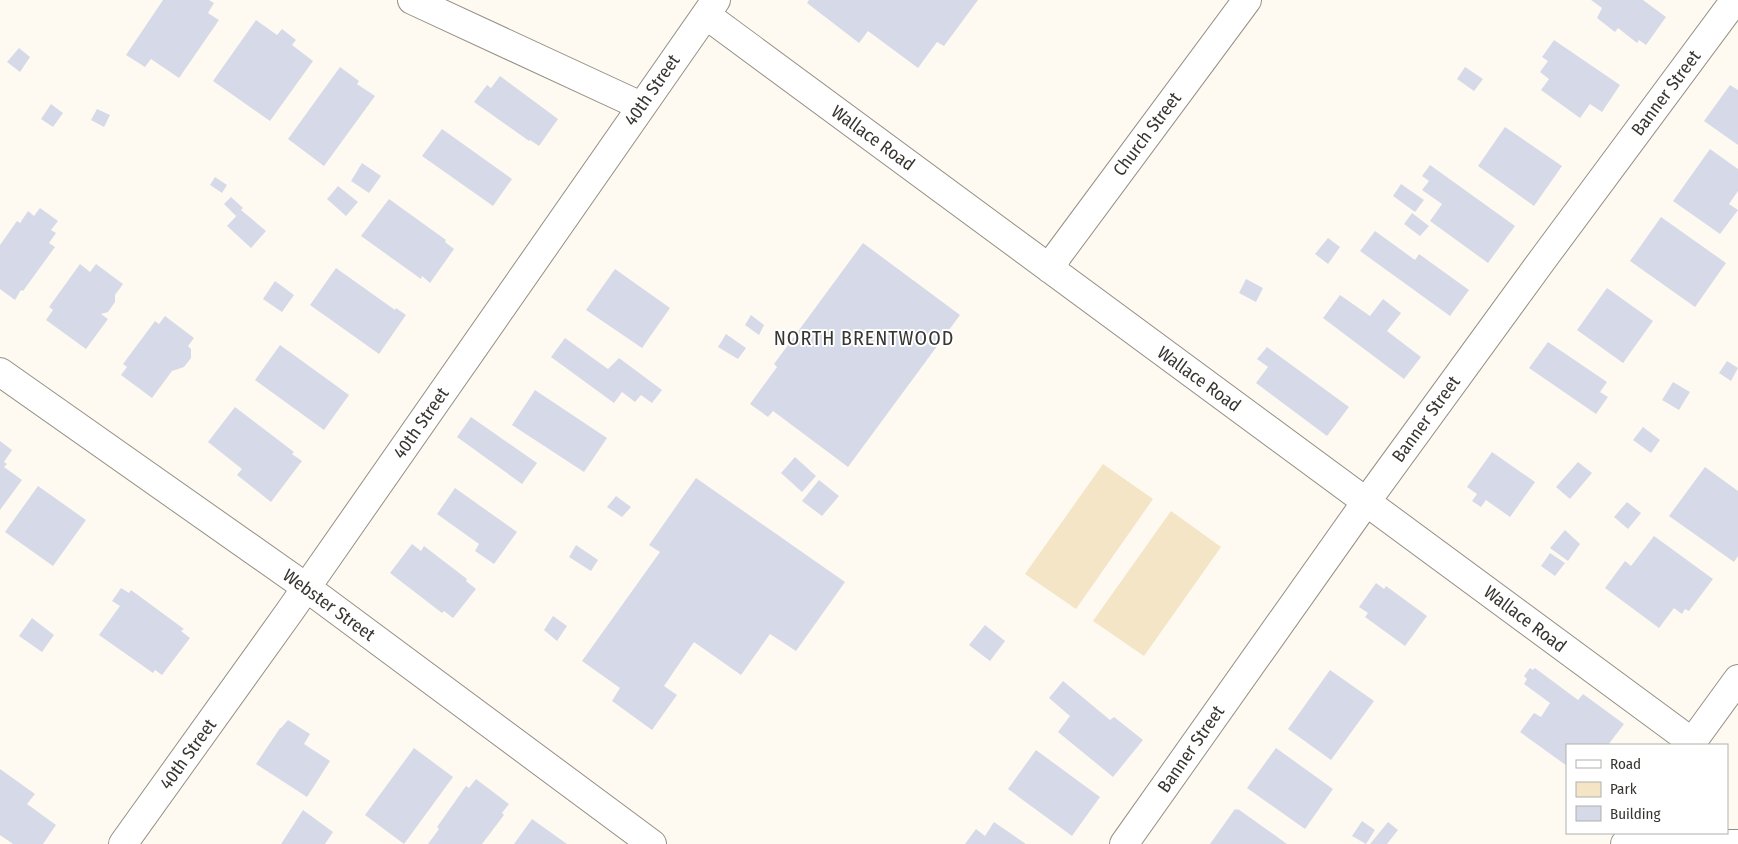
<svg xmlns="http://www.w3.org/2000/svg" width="1738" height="844" font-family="'Fira Sans Condensed',sans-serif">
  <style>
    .green { fill: #f4e5c7 }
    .building { fill: #d6dae8 }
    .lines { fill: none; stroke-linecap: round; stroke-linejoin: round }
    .street-casing { stroke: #969084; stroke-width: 30 }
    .street { stroke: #fff; stroke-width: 28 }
    .labels { text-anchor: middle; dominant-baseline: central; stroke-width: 4; stroke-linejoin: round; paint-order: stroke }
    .street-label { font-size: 18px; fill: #383631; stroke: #fff }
    .quarter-label { font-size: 20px; letter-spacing: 1px; fill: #383631; stroke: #fff }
  </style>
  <rect width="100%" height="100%" fill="#fefaf2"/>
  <path class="green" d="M1103,464L1153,499L1076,609L1025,574Z
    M1171,511L1221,547L1144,656L1093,621Z"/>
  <path class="building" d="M163,0H209L214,3L208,13L219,20L179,78L151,59L145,67L126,55Z
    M809,0H978L944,46L937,42L918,68L868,31L859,43L807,3Z
    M1591,0H1643L1666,17L1646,45L1639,40L1637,43L1618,28L1615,32L1597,18L1602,8Z
    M256,20L277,35L282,29L296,40L292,45L313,61L270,121L213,81Z
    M1554,40L1620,85L1602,112L1590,104L1580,118L1541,90L1549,79L1540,72L1548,61L1542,57Z
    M19,48L30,57L20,72L7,62Z
    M340,67L359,81L357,84L375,96L324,166L288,139Z
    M1465,67L1483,79L1474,91L1457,79Z
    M500,76L558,119L539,146L530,140L529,141L474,102L487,85L491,88Z
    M1730,85L1738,90V145L1704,121Z
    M51,104L63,113L53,127L41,119Z
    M97,109L110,115L104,127L91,120Z
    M1505,127L1562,166L1534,206L1478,166Z
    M442,129L512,179L493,206L422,156Z
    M1710,149L1738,169V191L1729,204L1738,210L1720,234L1673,201Z
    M362,163L381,176L369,193L351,181Z
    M1430,165L1515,226L1488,263L1430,221L1442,204L1422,190L1429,181L1422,176Z
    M215,177L227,185L222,193L210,185Z
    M1401,184L1424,200L1415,212L1393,196Z
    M338,186L358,202L346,216L327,199Z
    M231,197L243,208L241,210L266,231L251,248L227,226L240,212L236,216L224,204Z
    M389,199L446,240L445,242L454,249L430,283L422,276L421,279L361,236Z
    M40,208L58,221L51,230L56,233L49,243L55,247L23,291L21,290L15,300L0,289V245L17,221L20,223L28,211L34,216Z
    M1412,213L1429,226L1420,236L1404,224Z
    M1661,217L1726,263L1695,307L1630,261Z
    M1375,231L1415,260L1419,254L1469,290L1450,316L1360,251Z
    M1328,238L1340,247L1328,264L1315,254Z
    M863,243L960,315L848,467L773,411L768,417L750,404L777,367L774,364Z
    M80,264L90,272L96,264L123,284L115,295V302L108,312L101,314L108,319L86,349L46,320L53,310L49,307Z
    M336,268L395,310L396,308L406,315L379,354L310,305Z
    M615,269L670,308L642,348L586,310Z
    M1246,279L1263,288L1256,302L1239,293Z
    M275,281L294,295L282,312L263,299Z
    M1607,288L1653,321L1623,363L1577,330Z
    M1340,295L1370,316L1383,299L1401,313L1387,331L1421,357L1404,379L1323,318Z
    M751,315L764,325L759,335L745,325Z
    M165,316L194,338L188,346L191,349V358L184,367L172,371L152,398L121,375L127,367L123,364L155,321L159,324Z
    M726,334L746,348L738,359L718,347Z
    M565,338L608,369L619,358L662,390L652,403L641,395L635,402L622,392L614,403L551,357Z
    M1548,342L1607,382L1600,392L1608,397L1596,414L1529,368Z
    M280,345L349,395L324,430L255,380Z
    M1267,347L1349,407L1327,436L1256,383L1268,367L1257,359Z
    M1727,361L1738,368L1731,381L1719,373Z
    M1673,382L1690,392L1679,410L1662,400Z
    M535,390L607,438L584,472L512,425Z
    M235,407L294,452L292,454L302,461L271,502L237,475L242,469L208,442Z
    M471,417L537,463L522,484L457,437Z
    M1643,427L1660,440L1651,453L1633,440Z
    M0,441L12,450L4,462L7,464L4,467L22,480L0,510Z
    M1492,452L1535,482L1510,517L1486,500L1481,507L1472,501L1477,494L1467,487Z
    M795,457L816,476L802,492L781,473Z
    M1578,462L1592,473L1570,499L1556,487Z
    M1705,467L1738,491V556L1734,562L1669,516Z
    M696,478L845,582L796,651L770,634L741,675L694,642L664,686L677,695L652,730L612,701L620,688L582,661L660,552L649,545Z
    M819,480L839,496L822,516L802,501Z
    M38,486L86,520L53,566L5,532Z
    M455,488L517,532L494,564L475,551L479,544L437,514Z
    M616,496L631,507L622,517L607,507Z
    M1627,502L1641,513L1628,529L1614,517Z
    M1565,530L1580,544L1568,561L1550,548Z
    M1654,536L1713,579L1689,611L1685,609L1682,614L1674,608L1659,628L1605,588L1625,561L1631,566Z
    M412,544L421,551L424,546L467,579L466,581L476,589L453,618L444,611L442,613L390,573Z
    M576,545L598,560L591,571L569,557Z
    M1550,553L1565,563L1555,576L1541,566Z
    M1376,583L1384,589L1386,586L1427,616L1405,646L1365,617L1368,613L1359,607Z
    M121,588L129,593L131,590L184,629L181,631L190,638L162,675L155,670L153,673L99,635L120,606L112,601Z
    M553,616L567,626L557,641L544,630Z
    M32,618L54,635L42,652L19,636Z
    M985,625L1005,641L990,661L969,645Z
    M1530,668L1533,670L1535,668L1578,700L1583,694L1624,724L1608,745H1567V766L1520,732L1534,713L1541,717L1550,703L1524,684L1527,679L1524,676Z
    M1330,670L1374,701L1331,760L1288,729Z
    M1063,681L1110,720L1114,717L1143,740L1113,777L1058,732L1070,716L1049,698Z
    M288,720L310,734L304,744L330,761L307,797L256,764L280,728H281Z
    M414,748L453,777L404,844L365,815Z
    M1276,748L1333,789L1305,829L1247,788Z
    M1036,750L1100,797L1072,836L1008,789Z
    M0,769L35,794L27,804L56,825L43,844H13L0,835Z
    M476,779L509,804L502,813L504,815L482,844H428L439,829L437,827L466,786L469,788Z
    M1235,809L1237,810L1238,809L1287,844H1210Z
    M303,810L333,832L325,844H281Z
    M532,819L567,844H514Z
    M1362,821L1375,830L1366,844L1352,836Z
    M994,822L1026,844H965L976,829L985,836Z
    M1388,822L1398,830L1387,844H1370Z"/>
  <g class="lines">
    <g class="street-casing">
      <path id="street" d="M412,0L641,106
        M706,15L1692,742
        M1050,269L1058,255L1247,0
        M0,372L307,588L652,844
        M1690,745L1738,679
        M123,844L290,611L716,0
        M1124,844L1366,502L1543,259L1735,0
        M1625,844H1738"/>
    </g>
    <use href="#street" class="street"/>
  </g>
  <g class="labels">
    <g class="street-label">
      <text transform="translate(652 90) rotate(-55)">40th Street</text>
      <text transform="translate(1666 93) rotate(-53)">Banner Street</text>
      <text transform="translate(1147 134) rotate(-53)">Church Street</text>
      <text transform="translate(873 138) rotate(36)">Wallace Road</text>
      <text transform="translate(1199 379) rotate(36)">Wallace Road</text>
      <text transform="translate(1426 419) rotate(-54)">Banner Street</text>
      <text transform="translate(421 423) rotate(-55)">40th Street</text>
      <text transform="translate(329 605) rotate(36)">Webster Street</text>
      <text transform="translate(1525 619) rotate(37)">Wallace Road</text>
      <text transform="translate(1191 749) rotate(-55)">Banner Street</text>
      <text transform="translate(188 754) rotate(-54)">40th Street</text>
    </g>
    <g class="quarter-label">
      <text x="864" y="338">NORTH BRENTWOOD</text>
    </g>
  </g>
  <rect x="1566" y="744" width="162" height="90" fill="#ffffff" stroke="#afafad"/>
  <rect x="1576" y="760" width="25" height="8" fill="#ffffff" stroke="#afafad"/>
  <text x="1610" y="769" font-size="15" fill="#383631">Road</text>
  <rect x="1576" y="782" width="25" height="15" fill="#f4e5c7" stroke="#afafad"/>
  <text x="1610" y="794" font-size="15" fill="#383631">Park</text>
  <rect x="1576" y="806" width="25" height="15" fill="#d6dae8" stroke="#afafad"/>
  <text x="1610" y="819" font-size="15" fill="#383631">Building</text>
</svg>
